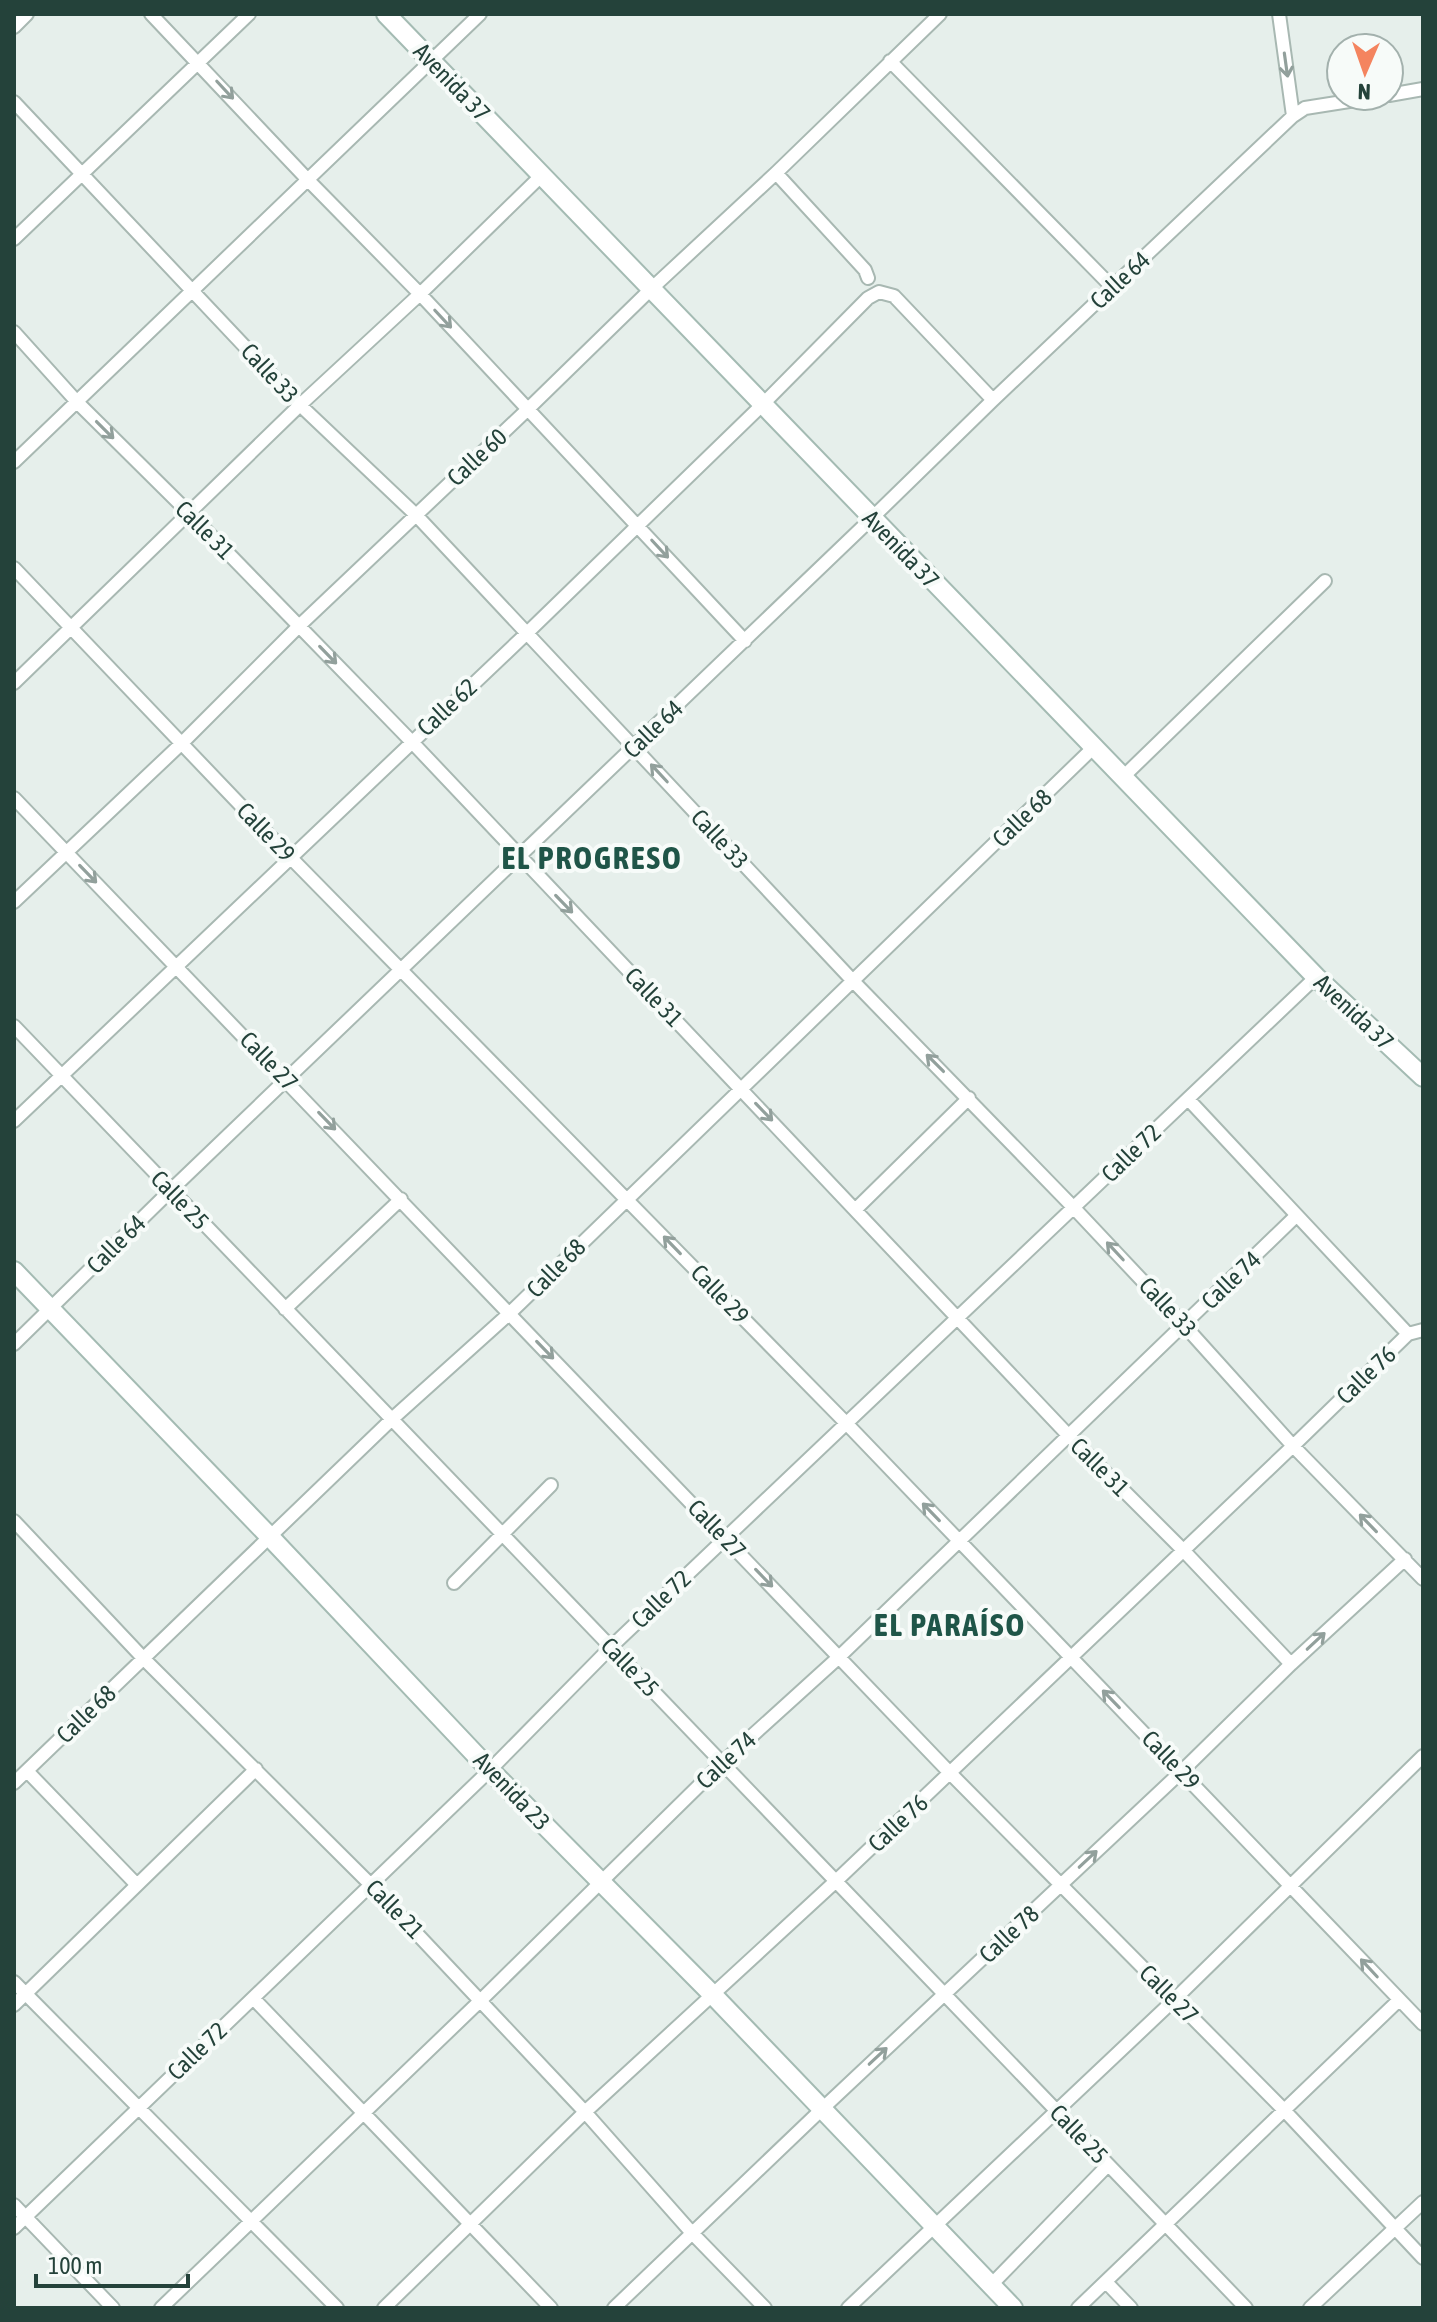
<svg xmlns="http://www.w3.org/2000/svg" width="1437" height="2322" font-family="'Asap Condensed',sans-serif">
  <style>
    .lines { fill: none; stroke-linecap: round; stroke-linejoin: round }
    .street-casing { stroke: #a8b8b2; stroke-width: 16 }
    .secondary-casing { stroke: #a4bbb3; stroke-width: 22 }
    .street { stroke: #fff; stroke-width: 12 }
    .secondary { stroke: #fff; stroke-width: 18 }
    .oneway { stroke: #92a09c }
    .labels { text-anchor: middle; dominant-baseline: central; stroke-width: 8; stroke-linejoin: round; paint-order: stroke }
    .street-label { font-size: 24px; fill: #24423a; stroke: #f7fbf9 }
    .district-label { font-size: 32px; font-weight: bold; letter-spacing: 2px; fill: #1f5548; stroke: #f7fbf9 }
  </style>
  <rect width="100%" height="100%" fill="#e6efeb"/>
  <g class="lines">
    <g class="street-casing">
      <path id="street" d="M151,14L308,180L420,294L745,641
        M1279,14L1293,116
        M14,27L27,14
        M890,61L1113,288
        M1389,95L1423,89
        M14,102L300,405L416,515L853,981L1074,1208L1184,1325L1293,1446L1423,1579
        M776,173L865,270L868,278
        M14,239L249,14
        M14,332L78,403L189,513L411,741L1069,1436L1183,1550L1291,1664
        M14,462L480,14
        M14,568L291,858L846,1423L1423,2024
        M14,683L300,405L420,294L542,175
        M1123,777L1325,581
        M14,798L950,1773L1284,2110L1423,2258
        M14,902L182,743L299,626L528,409L650,290L776,173L940,14
        M14,1026L1246,2308
        M1188,1099L1408,1334
        M14,1121L526,634L763,404L868,298L879,292L894,296L993,400
        M856,1209L969,1098
        M285,1309L401,1199
        M14,1344L171,1190L872,518L993,400L1293,116L1305,108L1381,96
        M14,1521L144,1659L371,1885L585,2112L692,2233L765,2308
        M454,1583L551,1485
        M27,1771L137,1885
        M14,1783L392,1419L510,1313L1093,748
        M14,1982L337,2308
        M253,1998L551,2308
        M14,2005L256,1769
        M14,2205L113,2308
        M14,2228L490,1770L611,1647L1316,977
        M1106,2282L1131,2308
        M991,2285L1108,2165
        M161,2308L481,2000L722,1763L839,1657L1296,1216
        M384,2308L585,2112L836,1881L1293,1446L1408,1334L1423,1330
        M614,2308L821,2110L1182,1771L1291,1664L1405,1559
        M848,2308L1175,1999L1423,1756
        M1078,2308L1399,2000
        M1310,2308L1423,2202"/>
    </g>
    <g class="secondary-casing">
      <path id="secondary" d="M386,14L1316,977L1423,1077
        M14,1271L270,1537L490,1770L712,1994L1013,2308"/>
    </g>
    <use href="#street" class="street"/>
    <use href="#secondary" class="secondary"/>
  </g>
  <defs><path id="oneway-shaft" d="M-6 0H5M1.5-3L5.5 0L1.5 3" fill="none" stroke-width="1.6" stroke-linecap="round" stroke-linejoin="round" transform="scale(2)"/></defs>
  <g class="oneway">
    <use href="#oneway-shaft" transform="translate(1286 65) rotate(82)"/>
    <use href="#oneway-shaft" transform="translate(225 90) rotate(47)"/>
    <use href="#oneway-shaft" transform="translate(443 319) rotate(47)"/>
    <use href="#oneway-shaft" transform="translate(105 430) rotate(45)"/>
    <use href="#oneway-shaft" transform="translate(660 549) rotate(47)"/>
    <use href="#oneway-shaft" transform="translate(328 655) rotate(46)"/>
    <use href="#oneway-shaft" transform="translate(659 773) rotate(-133)"/>
    <use href="#oneway-shaft" transform="translate(88 874) rotate(46)"/>
    <use href="#oneway-shaft" transform="translate(564 904) rotate(46)"/>
    <use href="#oneway-shaft" transform="translate(935 1063) rotate(-135)"/>
    <use href="#oneway-shaft" transform="translate(764 1112) rotate(46)"/>
    <use href="#oneway-shaft" transform="translate(327 1121) rotate(46)"/>
    <use href="#oneway-shaft" transform="translate(672 1245) rotate(-134)"/>
    <use href="#oneway-shaft" transform="translate(1115 1251) rotate(-133)"/>
    <use href="#oneway-shaft" transform="translate(545 1350) rotate(46)"/>
    <use href="#oneway-shaft" transform="translate(931 1512) rotate(-134)"/>
    <use href="#oneway-shaft" transform="translate(1368 1523) rotate(-134)"/>
    <use href="#oneway-shaft" transform="translate(764 1578) rotate(46)"/>
    <use href="#oneway-shaft" transform="translate(1316 1641) rotate(-43)"/>
    <use href="#oneway-shaft" transform="translate(1111 1699) rotate(-134)"/>
    <use href="#oneway-shaft" transform="translate(1088 1859) rotate(-43)"/>
    <use href="#oneway-shaft" transform="translate(1369 1968) rotate(-133)"/>
    <use href="#oneway-shaft" transform="translate(878 2056) rotate(-43)"/>
  </g>
  <g class="labels">
    <g class="street-label">
      <text transform="translate(452 82) rotate(46)">Avenida 37</text>
      <text transform="translate(1120 280) rotate(-43)">Calle 64</text>
      <text transform="translate(270 373) rotate(47)">Calle 33</text>
      <text transform="translate(477 457) rotate(-43)">Calle 60</text>
      <text transform="translate(205 530) rotate(45)">Calle 31</text>
      <text transform="translate(901 549) rotate(46)">Avenida 37</text>
      <text transform="translate(447 707) rotate(-43)">Calle 62</text>
      <text transform="translate(653 729) rotate(-44)">Calle 64</text>
      <text transform="translate(1022 818) rotate(-44)">Calle 68</text>
      <text transform="translate(266 832) rotate(46)">Calle 29</text>
      <text transform="translate(720 839) rotate(47)">Calle 33</text>
      <text transform="translate(654 997) rotate(46)">Calle 31</text>
      <text transform="translate(1354 1012) rotate(43)">Avenida 37</text>
      <text transform="translate(269 1061) rotate(46)">Calle 27</text>
      <text transform="translate(1131 1153) rotate(-44)">Calle 72</text>
      <text transform="translate(180 1200) rotate(46)">Calle 25</text>
      <text transform="translate(116 1244) rotate(-45)">Calle 64</text>
      <text transform="translate(556 1268) rotate(-45)">Calle 68</text>
      <text transform="translate(1231 1280) rotate(-44)">Calle 74</text>
      <text transform="translate(720 1294) rotate(46)">Calle 29</text>
      <text transform="translate(1168 1307) rotate(47)">Calle 33</text>
      <text transform="translate(1366 1375) rotate(-44)">Calle 76</text>
      <text transform="translate(1100 1467) rotate(45)">Calle 31</text>
      <text transform="translate(717 1529) rotate(46)">Calle 27</text>
      <text transform="translate(661 1599) rotate(-44)">Calle 72</text>
      <text transform="translate(630 1667) rotate(46)">Calle 25</text>
      <text transform="translate(86 1714) rotate(-44)">Calle 68</text>
      <text transform="translate(726 1760) rotate(-43)">Calle 74</text>
      <text transform="translate(1171 1760) rotate(46)">Calle 29</text>
      <text transform="translate(512 1791) rotate(46)">Avenida 23</text>
      <text transform="translate(898 1823) rotate(-43)">Calle 76</text>
      <text transform="translate(395 1909) rotate(46)">Calle 21</text>
      <text transform="translate(1009 1934) rotate(-43)">Calle 78</text>
      <text transform="translate(1169 1994) rotate(45)">Calle 27</text>
      <text transform="translate(197 2051) rotate(-44)">Calle 72</text>
      <text transform="translate(1079 2134) rotate(46)">Calle 25</text>
    </g>
    <g class="district-label">
      <text x="592" y="857">EL PROGRESO</text>
      <text x="950" y="1624">EL PARAÍSO</text>
    </g>
  </g>
  <rect width="1437" height="2322" fill="none" stroke="#24423a" stroke-width="32"/>
  <g transform="translate(1365 72) rotate(182)"><circle r="38" fill="#f7fbf9" stroke="#a3b1ad" stroke-width="2"/>
  <path d="M0-6L14 30L0 20L-14 30Z" fill="#f4845f"/>
  <text y="-12" font-size="22" font-weight="bold" text-anchor="middle" fill="#24423a">N</text>
  </g>
  <path d="M36 2274v12h152v-12" fill="none" stroke="#24423a" stroke-width="4"/>
  <text x="48" y="2274" font-size="24" fill="#24423a" stroke="#f7fbf9" stroke-width="6" paint-order="stroke">100 m</text>
</svg>
